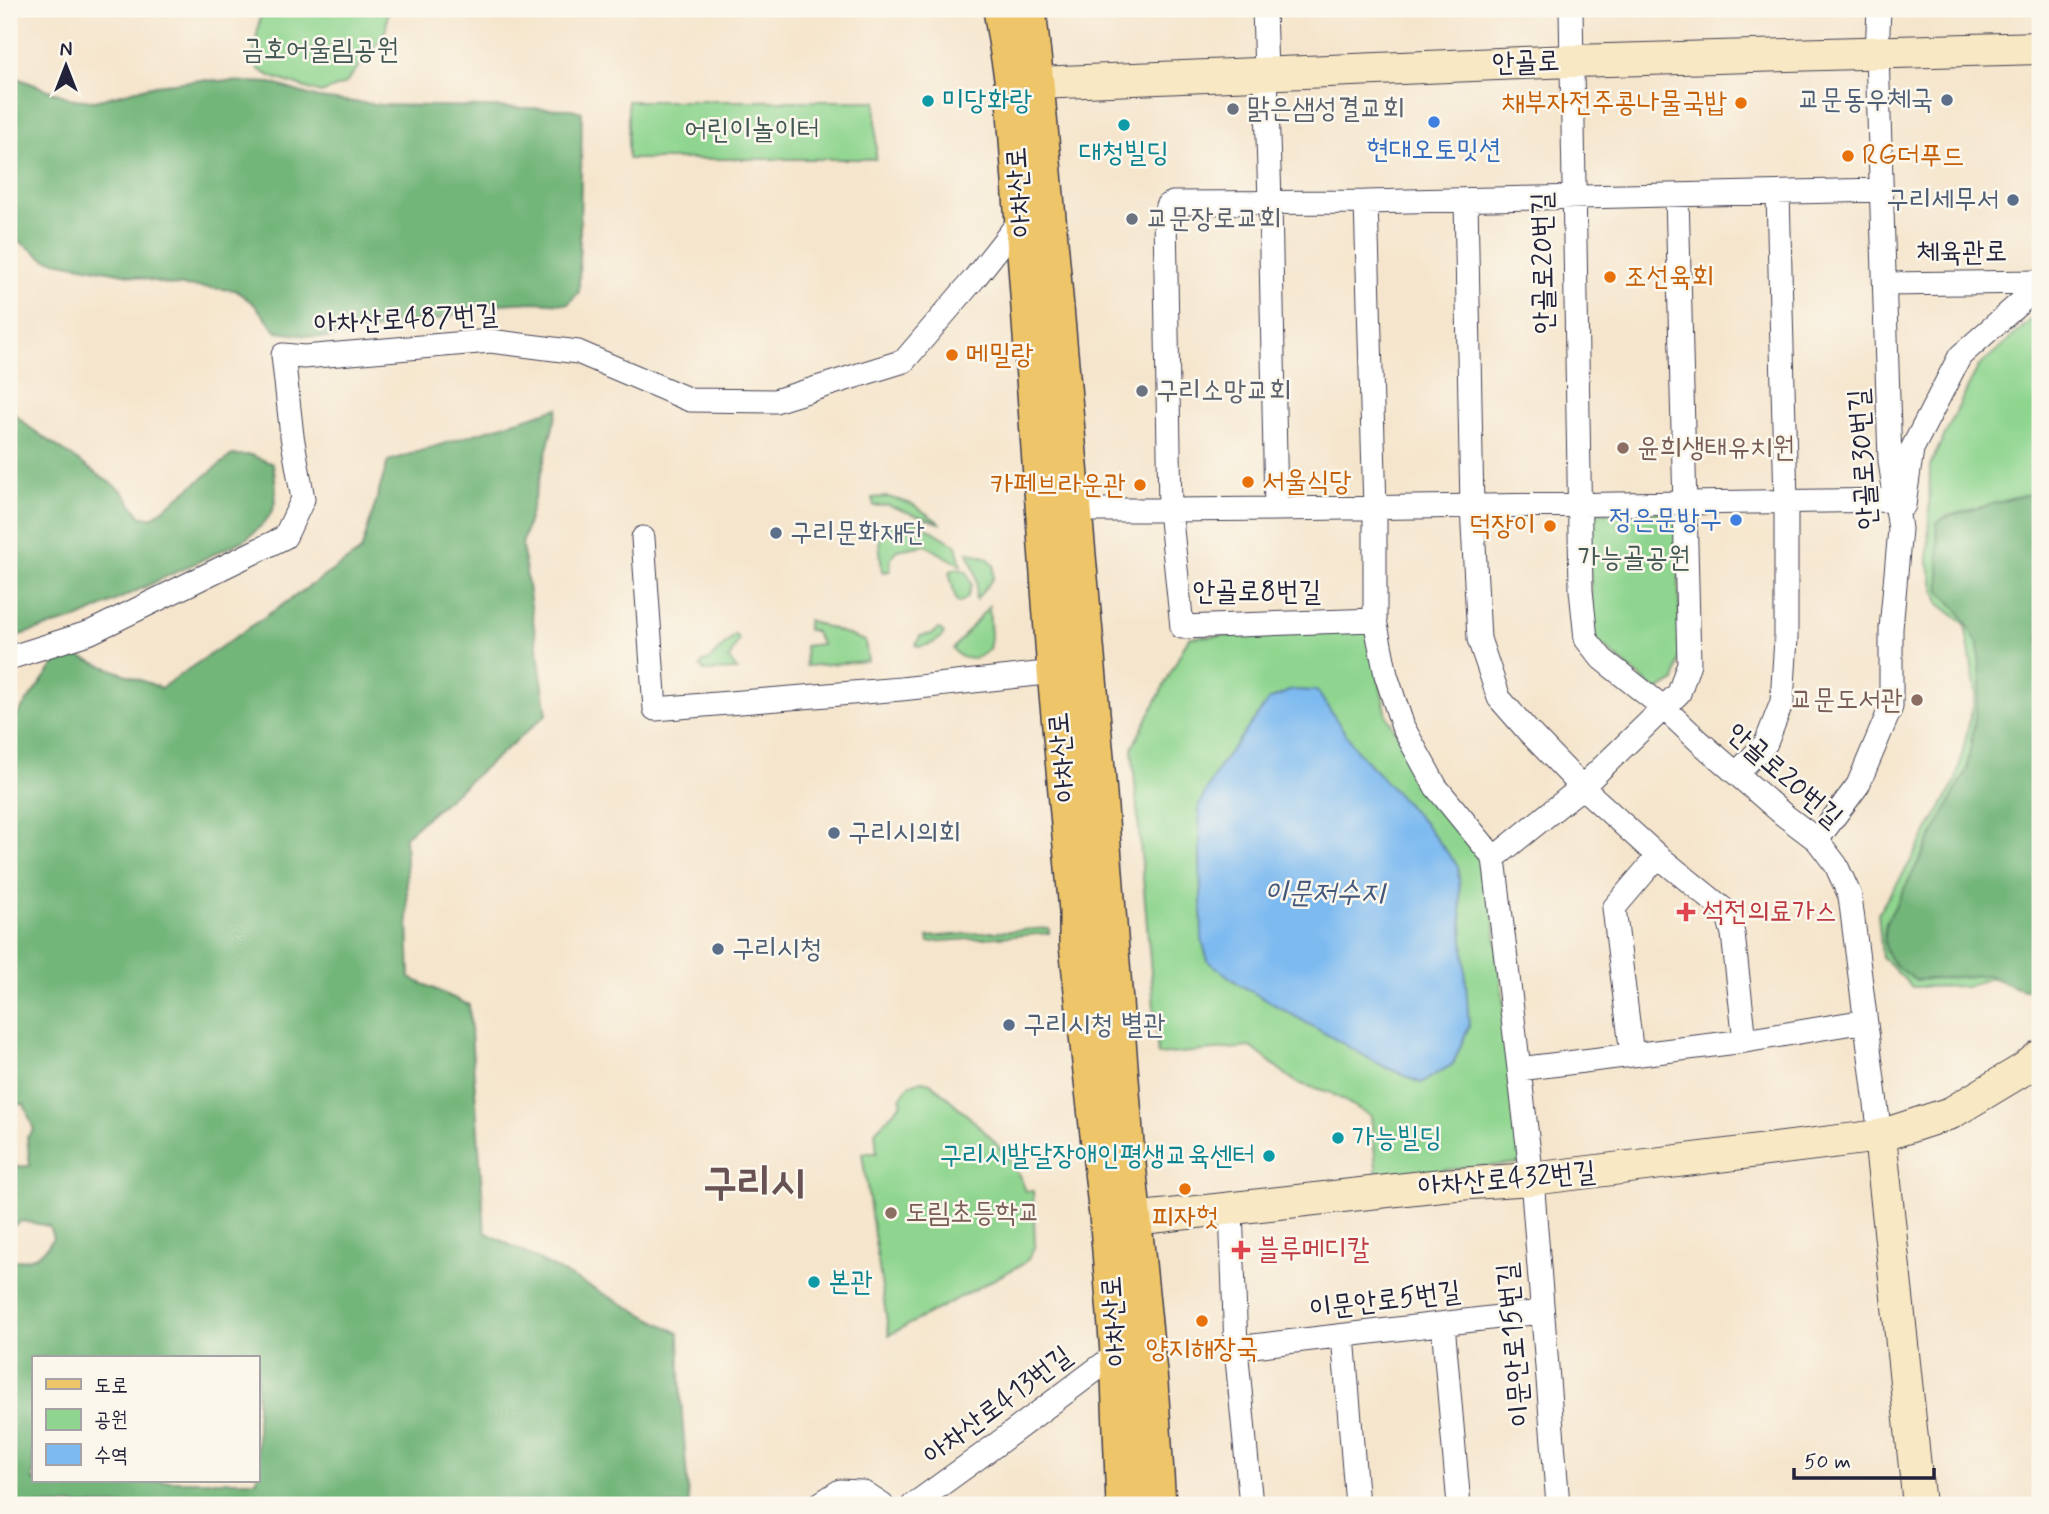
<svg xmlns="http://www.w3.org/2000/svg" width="2049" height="1514" font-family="Mynerve,'Poor Story',sans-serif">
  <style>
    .green { fill: #8fd58f; stroke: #587c65; stroke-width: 2 }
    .forest { fill: #73b67a; stroke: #4a6c5a; stroke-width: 2; fill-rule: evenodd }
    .water { fill: #7dbaf0; stroke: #506e96; stroke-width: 2 }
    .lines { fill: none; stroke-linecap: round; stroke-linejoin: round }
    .street-casing { stroke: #423f51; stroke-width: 25 }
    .secondary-casing { stroke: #423f51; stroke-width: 34 }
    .primary-casing { stroke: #423f51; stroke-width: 38 }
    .street { stroke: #fff; stroke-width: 23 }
    .secondary { stroke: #f8e8c3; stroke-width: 32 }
    .primary { stroke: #eec569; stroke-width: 35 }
    .service-dot { fill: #5c6f8a; stroke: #fbf7ec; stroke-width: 2.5 }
    .culture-dot { fill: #0f9aa8; stroke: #fbf7ec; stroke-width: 2.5 }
    .food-dot { fill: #e8710a; stroke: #fbf7ec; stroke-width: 2.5 }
    .worship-dot { fill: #6b7280; stroke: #fbf7ec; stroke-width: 2.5 }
    .shop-dot { fill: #3f7fe0; stroke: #fbf7ec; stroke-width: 2.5 }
    .education-dot { fill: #8d6e63; stroke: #fbf7ec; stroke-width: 2.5 }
    .health-dot { fill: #e0444e; stroke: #fbf7ec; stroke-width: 2.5 }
    .labels { text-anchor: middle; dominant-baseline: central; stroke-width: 5; stroke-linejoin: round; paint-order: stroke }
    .park-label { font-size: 28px; fill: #435854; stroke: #fbf7ec }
    .street-label { font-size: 28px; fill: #22223b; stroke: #fbf7ec }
    .service-label { font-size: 28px; fill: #4e5e75; stroke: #fbf7ec; text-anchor: start }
    .culture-label { font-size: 28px; fill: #0d838f; stroke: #fbf7ec; text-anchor: start }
    .food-label { font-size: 28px; fill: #c56008; stroke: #fbf7ec; text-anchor: start }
    .worship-label { font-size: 28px; fill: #5b616d; stroke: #fbf7ec; text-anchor: start }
    .shop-label { font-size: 28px; fill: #366cbe; stroke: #fbf7ec }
    .education-label { font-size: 28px; fill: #785e54; stroke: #fbf7ec; text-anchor: start }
    .health-label { font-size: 28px; fill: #be3a42; stroke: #fbf7ec; text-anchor: start }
    .water-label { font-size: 30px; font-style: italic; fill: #42577a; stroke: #fbf7ec }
    .town-label { font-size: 42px; font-weight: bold; fill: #695253; stroke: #fbf7ec }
  </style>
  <rect width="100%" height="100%" fill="#fbf7ec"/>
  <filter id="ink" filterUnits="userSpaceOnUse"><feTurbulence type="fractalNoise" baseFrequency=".0143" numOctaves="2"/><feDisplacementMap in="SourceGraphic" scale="14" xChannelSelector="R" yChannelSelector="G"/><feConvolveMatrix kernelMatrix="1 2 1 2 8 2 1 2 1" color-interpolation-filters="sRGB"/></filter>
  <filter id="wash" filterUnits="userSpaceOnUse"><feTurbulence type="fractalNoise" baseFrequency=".00686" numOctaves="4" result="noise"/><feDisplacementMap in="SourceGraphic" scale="28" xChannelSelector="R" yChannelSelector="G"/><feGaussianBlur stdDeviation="1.57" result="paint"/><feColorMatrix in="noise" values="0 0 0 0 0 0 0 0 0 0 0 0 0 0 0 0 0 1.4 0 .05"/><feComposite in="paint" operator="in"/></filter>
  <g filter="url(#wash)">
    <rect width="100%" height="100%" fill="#f5e5cc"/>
    <path class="green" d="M261,9H388L386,29L382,37L345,84L321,93L272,77L258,69L253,61Z
      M628,101H876V159H628Z
      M2040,312V953L2018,969L1967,986L1912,987L1882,957L1878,913L1908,866L1956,781L1976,693L1965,624L1939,604L1928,563L1930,465L1978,367Z
      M888,497L912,504L942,524L887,505L874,506L872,498Z
      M1678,512L1680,654L1675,681L1657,691L1594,639L1586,513Z
      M916,521L956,545L961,565L925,545L897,550L891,558L890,571L882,572L879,539L888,525Z
      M968,552L988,558L994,566L993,578L976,600L975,598C980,580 974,568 968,552Z
      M957,568L967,572L972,584L967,598L959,603L956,600L949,572Z
      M989,606L991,638L989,649C978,660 962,663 953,649Z
      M808,620L865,641L868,661L806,666L805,646L822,644L814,631L807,630Z
      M938,629L941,630L944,634C937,643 929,646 918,647L916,645L920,636L932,634Z
      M1368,629L1387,716L1436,802L1488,865L1522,1163L1377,1176L1371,1116L1329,1092L1297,1083L1251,1047L1158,1055L1132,748L1189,637Z
      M735,635L739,639L729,659L737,670L703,671V668L700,667L703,662L708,661Z
      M1049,928V933L929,942L928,937Z
      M922,1081L930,1083L935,1086C967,1116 1011,1148 1026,1191H1033L1035,1246L1029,1258L1023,1264L889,1335L862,1153H877L875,1131L902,1103L900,1098C906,1088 910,1082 922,1081Z"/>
    <path class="forest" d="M9,75L72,99L95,101L155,85L201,80L271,83L318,98L382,105L571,109L582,112L579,292L568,304L534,302L481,305L445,318L326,338L277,332L254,304L235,290L171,285L124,274L45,259L9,234Z
      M558,408L522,545L547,714L405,836L410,978L469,1005L485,1232L679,1333L681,1401L689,1505H9V1260C29,1262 43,1256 53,1238L49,1226L21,1221L9,1229V1167L30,1166L27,1137L34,1130L24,1104L9,1105V726L64,651L161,688L361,551L388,461ZM33,1358H257V1481H33Z
      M9,409L29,427L122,491L141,517H153L232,455H251L273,464C279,504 278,513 246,539L79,618L9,638Z
      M2040,491V989L2022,990L1987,975L1916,980C1891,963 1881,957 1885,925L1967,770L1981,679L1978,644L1959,611L1940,591L1937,522L1948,516Z"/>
    <path class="water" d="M1291,690L1317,691L1358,752L1424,823L1458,866L1469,1026L1453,1064L1421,1083L1379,1064L1240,985L1208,961L1202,940L1199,805L1220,765L1269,700Z"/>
  </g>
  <g filter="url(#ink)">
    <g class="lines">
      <g class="street-casing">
        <path id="street" d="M1264,9L1270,202L1276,509L1170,510L1182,627L1375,620L1386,675L1403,727L1436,787L1494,858L1532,1179L1558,1505
          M1571,9L1581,590L1586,639L1602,659L1664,708L1701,743L1784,815L1817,840L1836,865L1850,896L1880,1136
          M1466,200L1472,507L1479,639L1499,698L1527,730L1582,787L1658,856L1727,912L1733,934L1745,1041
          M1366,202L1375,508V620
          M1885,284L2040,282
          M1904,505L1912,449L1960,356L2040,285
          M1276,509L1896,500
          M1074,510H1170L1165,215L1167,206L1173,203L1366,202L1882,190
          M643,538L655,709L901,689L1055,672
          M9,658L91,632L285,537L303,499L292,436L283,355L304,357L490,341L578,352L690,400L775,401L904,361L974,279L1022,218
          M1737,773L1766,743L1782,702L1786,638V502L1778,193
          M1817,840L1858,785L1891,707V629L1900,529L1890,461L1877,53L1879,9
          M1494,858L1582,787L1679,693L1689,663L1677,195
          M1632,1055L1614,908L1658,856
          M1519,1069L1745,1041L1865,1021
          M1231,1208L1236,1348L1251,1505
          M1443,1324L1459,1505
          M1343,1336L1357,1505
          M1236,1348L1541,1312
          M818,1505L840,1491L862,1492L882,1505
          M913,1505L993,1447L1118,1353"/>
      </g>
      <g class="secondary-casing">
        <path id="secondary" d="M1013,84L1573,61L2040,48
          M1880,1136L1919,1505
          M1133,1219L1442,1185L1532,1179L1880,1136L1951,1113L2024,1069L2040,1056"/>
      </g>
      <g class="primary-casing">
        <path id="primary" d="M1001,9L1013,84L1055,672L1077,911V945L1108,1225L1118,1353L1124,1505
          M1028,9L1036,83L1097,769L1126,1144L1150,1383L1158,1505"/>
      </g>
      <use href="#street" class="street"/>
      <use href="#secondary" class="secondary"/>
      <use href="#primary" class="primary"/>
    </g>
  </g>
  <g class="service-dot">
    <circle cx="1947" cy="100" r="7"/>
    <circle cx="2013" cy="200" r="7"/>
    <circle cx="776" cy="533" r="7"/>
    <circle cx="834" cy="833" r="7"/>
    <circle cx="718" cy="949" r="7"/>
    <circle cx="1009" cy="1025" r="7"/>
  </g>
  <g class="culture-dot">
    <circle cx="928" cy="101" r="7"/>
    <circle cx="1124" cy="125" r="7"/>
    <circle cx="1338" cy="1138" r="7"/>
    <circle cx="1269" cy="1156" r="7"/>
    <circle cx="814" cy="1282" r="7"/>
  </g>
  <g class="food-dot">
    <circle cx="1741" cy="103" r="7"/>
    <circle cx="1848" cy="156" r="7"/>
    <circle cx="1610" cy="277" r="7"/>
    <circle cx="952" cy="355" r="7"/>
    <circle cx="1248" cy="482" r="7"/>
    <circle cx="1140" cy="485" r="7"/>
    <circle cx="1550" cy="526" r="7"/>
    <circle cx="1185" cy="1189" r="7"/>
    <circle cx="1202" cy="1321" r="7"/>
  </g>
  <g class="worship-dot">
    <circle cx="1233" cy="109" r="7"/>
    <circle cx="1132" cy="219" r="7"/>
    <circle cx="1142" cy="391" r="7"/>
  </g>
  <g class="shop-dot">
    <circle cx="1434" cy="122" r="7"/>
    <circle cx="1736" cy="520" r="7"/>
  </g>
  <g class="education-dot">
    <circle cx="1623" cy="448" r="7"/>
    <circle cx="1917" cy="700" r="7"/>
    <circle cx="891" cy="1213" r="7"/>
  </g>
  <g class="health-dot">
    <path d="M1682.5 901.5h7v7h7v7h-7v7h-7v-7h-7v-7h7z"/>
    <path d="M1237.5 1239.5h7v7h7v7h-7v7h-7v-7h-7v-7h7z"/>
  </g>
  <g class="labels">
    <g class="park-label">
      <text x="320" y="50">금호어울림공원</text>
      <text x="752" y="130">어린이놀이터</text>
      <text x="1634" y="558">가능골공원</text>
    </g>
    <g class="street-label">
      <text transform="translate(1526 63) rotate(-2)">안골로</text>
      <text transform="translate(1020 192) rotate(-94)">아차산로</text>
      <text transform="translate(1962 253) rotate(-1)">체육관로</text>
      <text transform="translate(1544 263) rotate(-91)">안골로20번길</text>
      <text transform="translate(406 320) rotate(-3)">아차산로487번길</text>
      <text transform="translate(1864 459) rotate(-94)">안골로30번길</text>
      <text x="1257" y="592">안골로8번길</text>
      <text transform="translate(1063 757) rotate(-95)">아차산로</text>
      <text transform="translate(1784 776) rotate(41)">안골로20번길</text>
      <text transform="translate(1507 1180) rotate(-5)">아차산로432번길</text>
      <text transform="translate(1385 1301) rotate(-7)">이문안로5번길</text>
      <text transform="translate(1115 1321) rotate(-94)">아차산로</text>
      <text transform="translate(1515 1345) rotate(-95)">이문안로15번길</text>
      <text transform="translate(998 1406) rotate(-37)">아차산로413번길</text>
    </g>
    <g class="service-label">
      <text x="1933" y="100" text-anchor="end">교문동우체국</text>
      <text x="1999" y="200" text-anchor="end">구리세무서</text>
      <text x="790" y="533">구리문화재단</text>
      <text x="848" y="833">구리시의회</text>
      <text x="732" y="949">구리시청</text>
      <text x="1023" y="1025">구리시청 별관</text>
    </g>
    <g class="culture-label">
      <text x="942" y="101">미당화랑</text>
      <text x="1124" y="153" text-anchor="middle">대청빌딩</text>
      <text x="1352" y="1138">가능빌딩</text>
      <text x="1255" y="1156" text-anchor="end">구리시발달장애인평생교육센터</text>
      <text x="828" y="1282">본관</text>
    </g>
    <g class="food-label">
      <text x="1727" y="103" text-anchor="end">채부자전주콩나물국밥</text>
      <text x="1862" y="156">RG더푸드</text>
      <text x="1624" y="277">조선육회</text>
      <text x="966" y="355">메밀랑</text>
      <text x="1262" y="482">서울식당</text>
      <text x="1126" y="485" text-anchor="end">카페브라운관</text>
      <text x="1536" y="526" text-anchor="end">덕장이</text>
      <text x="1185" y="1217" text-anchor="middle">피자헛</text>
      <text x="1202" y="1349" text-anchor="middle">양지해장국</text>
    </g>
    <g class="worship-label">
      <text x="1247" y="109">맑은샘성결교회</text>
      <text x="1146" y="219">교문장로교회</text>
      <text x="1156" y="391">구리소망교회</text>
    </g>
    <g class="shop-label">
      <text x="1434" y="150">현대오토밋션</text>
      <text x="1722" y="520" text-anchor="end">정은문방구</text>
    </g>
    <g class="education-label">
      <text x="1637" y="448">윤희생태유치원</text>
      <text x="1903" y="700" text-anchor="end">교문도서관</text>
      <text x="905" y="1213">도림초등학교</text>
    </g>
    <g class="health-label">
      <text x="1702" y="912">석전의료가스</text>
      <text x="1257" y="1250">블루메디칼</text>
    </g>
    <g class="water-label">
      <text x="1324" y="893">이문저수지</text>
    </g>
    <g class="town-label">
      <text x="754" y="1184">구리시</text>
    </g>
  </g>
  <rect width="2049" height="1514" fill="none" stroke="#fbf7ec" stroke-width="35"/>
  <rect x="32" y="1356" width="228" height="126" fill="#fbf7ec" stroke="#a4a2a5" stroke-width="2"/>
  <rect x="46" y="1379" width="35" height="10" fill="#eec569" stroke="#a4a2a5" stroke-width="2"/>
  <text x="94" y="1392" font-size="21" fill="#22223b">도로</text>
  <rect x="46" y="1409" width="35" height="21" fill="#8fd58f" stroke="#a4a2a5" stroke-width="2"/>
  <text x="94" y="1426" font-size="21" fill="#22223b">공원</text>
  <rect x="46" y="1444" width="35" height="21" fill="#7dbaf0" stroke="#a4a2a5" stroke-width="2"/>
  <text x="94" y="1462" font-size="21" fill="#22223b">수역</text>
  <g transform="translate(66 66)" stroke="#fbf7ec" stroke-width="5" paint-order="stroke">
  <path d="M0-5L12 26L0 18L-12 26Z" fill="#22223b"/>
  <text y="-10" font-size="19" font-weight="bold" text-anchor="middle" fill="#22223b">N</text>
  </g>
  <path d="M1794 1468v10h140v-10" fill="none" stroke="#22223b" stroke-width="3.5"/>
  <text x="1804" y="1468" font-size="21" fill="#22223b" stroke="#fbf7ec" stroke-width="5" paint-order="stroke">50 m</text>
</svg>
